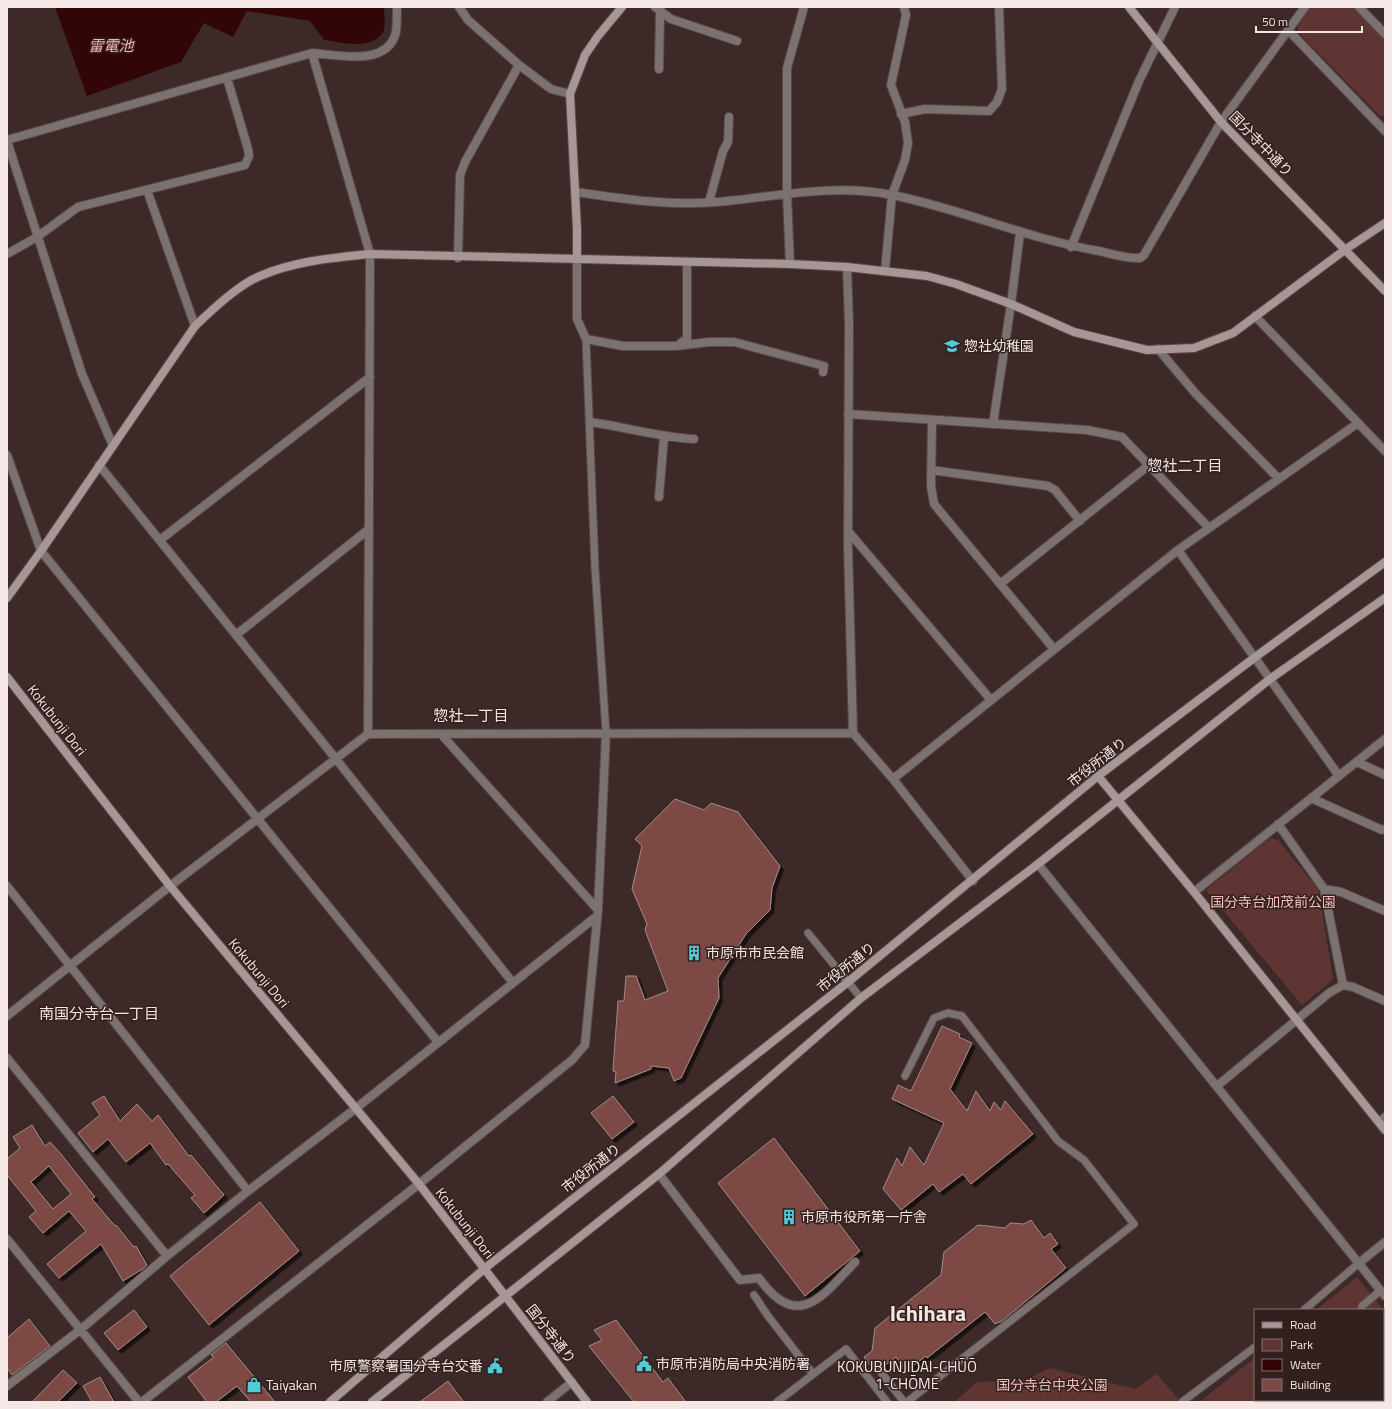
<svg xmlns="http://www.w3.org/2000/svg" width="1392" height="1409" viewBox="0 0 1392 1409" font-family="'Titillium Web','Noto Sans JP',sans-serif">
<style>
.green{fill:#5e3533}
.water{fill:#320507}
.building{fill:#7c4845;stroke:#a28b89;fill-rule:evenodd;filter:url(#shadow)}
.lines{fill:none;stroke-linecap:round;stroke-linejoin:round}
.lane-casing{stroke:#5a4846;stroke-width:9}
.street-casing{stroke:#5a4846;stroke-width:10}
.secondary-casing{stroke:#5a4846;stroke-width:10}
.lane{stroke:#7b7170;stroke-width:7}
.street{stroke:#7b7170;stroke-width:8}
.secondary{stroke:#a69695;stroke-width:8}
.labels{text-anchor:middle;stroke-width:3;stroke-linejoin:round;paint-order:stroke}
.street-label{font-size:14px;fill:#f4e7e5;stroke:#32201f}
.poi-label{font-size:14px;fill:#f4e7e5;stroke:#32201f;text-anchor:start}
.park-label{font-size:14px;fill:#f4bfbb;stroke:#32201f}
.water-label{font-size:15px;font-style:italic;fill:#f8b3ae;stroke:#32201f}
.neighbourhood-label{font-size:15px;fill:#f4e7e5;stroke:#32201f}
.town-label{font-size:22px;font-weight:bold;fill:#f4e7e5;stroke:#32201f}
</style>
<defs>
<filter id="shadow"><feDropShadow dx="3.5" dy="3.5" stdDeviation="0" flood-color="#0009"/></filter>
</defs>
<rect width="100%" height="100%" fill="#3d2a28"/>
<path class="green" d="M1311,7H1354L1385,40L1384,116H1380L1298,32V26Z
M1270,838L1278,840L1318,889L1333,978L1330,982L1302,1005L1206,890Z
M1357,1277L1385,1312V1402H1199L1255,1358V1400H1383V1310H1316Z
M1050,1368L1135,1389L1157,1374L1181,1402H954L977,1382L1025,1380Z"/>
<path class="water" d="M55,7H384C384,14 386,26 383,32C372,51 341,42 324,40L310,21L247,11L233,37L204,23L181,62L87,96Z"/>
<path class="building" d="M675,799L704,810L711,803L738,812L780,866L772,888L770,910L746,934L718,978L719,998L681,1078L674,1081L669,1068L651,1066V1069L615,1083L616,1072L613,1071L618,1001H624L626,976H636L645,1000L668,991L645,930L647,924L632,889L642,846L635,839Z
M942,1026L960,1034L959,1037L972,1043L950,1089L967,1111L976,1091L990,1111L994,1102L1001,1110L1005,1101L1033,1134L971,1184L963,1174L939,1192L933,1184L901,1210L883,1189L897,1158L902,1166L910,1147L924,1165L944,1123L892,1099L898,1085L911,1091Z
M104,1096L120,1121L137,1104L152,1121L158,1115L189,1156L191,1155L224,1195L204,1213L191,1198L195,1195L168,1164L166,1165L150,1143L126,1162L108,1139L93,1152L78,1133L100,1115L92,1103Z
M613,1096L634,1122L612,1139L591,1113Z
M32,1125L45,1146L50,1142L61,1154L95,1197L92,1199L115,1226L116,1225L134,1247L136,1246L147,1265L144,1268L123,1281L101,1244L59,1278L47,1264L86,1231L69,1211L43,1233L29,1217L36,1211L7,1175V1159L20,1148L13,1137ZM49,1166L71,1194L53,1209L31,1182Z
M774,1138L860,1251L805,1296L718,1183Z
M260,1202L299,1251L209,1325L170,1276Z
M1031,1220L1044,1238L1050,1233L1058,1244L1051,1249L1066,1268L1002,1321L995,1324L985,1312L927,1358L926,1356L906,1371L896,1357L883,1367H877L876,1373L864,1357L872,1351L875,1328L941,1275L944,1252L978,1225L1005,1228L1010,1223L1024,1224Z
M134,1310L147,1327L118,1350L104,1333Z
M29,1319L50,1346L12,1375L7,1368V1338Z
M616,1320L663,1382L668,1378L686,1402H634L589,1346L602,1340L594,1330Z
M226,1343L275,1402H251L237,1386L216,1402H207L188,1377L214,1357L211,1355Z
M63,1370L77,1383L58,1402H32Z
M100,1377L114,1402H92L83,1386Z
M448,1381L464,1402H420Z"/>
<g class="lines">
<g class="lane-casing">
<path id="lane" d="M586,339L595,568L606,733
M808,933L861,998
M905,1076L934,1018L948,1013L962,1016L1058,1141L1084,1160L1134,1224L907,1402
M754,1295L768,1316L813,1374
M1304,1310L1359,1263
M1361,1310L1362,1306L1380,1291
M880,1371L904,1402
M777,1402L846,1349L887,1402
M1182,1402L1255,1347
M1299,1402L1301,1400"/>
</g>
<g class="street-casing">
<path id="street" d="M459,7L468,20L519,65L551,89L570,94
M655,7L671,19L737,41
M1359,7L1385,34
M1288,30L1385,131
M312,53C339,55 388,67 396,32C397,24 397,15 397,7
M659,69L660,11
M901,114L925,109L989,111L997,102L1002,89L999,7
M7,140L312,53L370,254L368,734
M7,141L82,374L113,446
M147,190L195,326
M575,192C623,199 669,206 717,202C774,197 835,183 892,195C962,209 1028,239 1099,251C1112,254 1127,259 1140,258L1144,255L1221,122L1305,7
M709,202L723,151L728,142L729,117
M1071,247L1139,81L1175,7
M7,254L37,237L78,207L245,165L249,156L248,149L227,78
M458,258L460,175L465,162L519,65
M577,259V319L586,339L623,346H676L709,342H734L824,366L823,372
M790,264L787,195V68L804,7
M847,267L849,324L848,547L853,733L893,779L973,881
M885,271L892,195L905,160L908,143L905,122L891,85L906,15L904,7
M1255,316L1385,451
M677,346L687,338V262
M1158,349L1196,394L1279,479
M848,414L1087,430L1122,437L1209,528
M932,421L931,486L934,504L1054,649
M590,422C625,427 659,437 694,439
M993,424L1011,304L1020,233
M7,455L41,551L438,1042
M99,465L336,759L513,983
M931,470L1048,486L1055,490L1080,521
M659,497L664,437
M848,531L991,700
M160,540L370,377
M1178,550L1339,776
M1000,584L1149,465
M236,635L369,529
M441,734L598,910
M1357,762L1385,775
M893,779L1178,550L1358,423
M1311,798L1382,830L1385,829
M1278,824L1324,889L1343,985
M1038,864L1385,1296
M7,886L248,1191
M1324,889L1341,892L1385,911
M1194,892L1385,739
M7,1016L170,886L368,734L853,733
M7,1058L167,1256
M1217,1086L1329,993L1343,985L1353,987L1385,1001
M1379,1122L1385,1117
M659,1174L740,1280L759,1278C797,1332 822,1297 855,1262
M7,1239L139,1402
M1359,1263L1385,1242
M7,1386L80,1330L167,1256L248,1191L355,1109L597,916
M142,1402L419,1184L572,1060L585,1045L598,910L606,733
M547,1402L572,1382"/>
</g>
<g class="secondary-casing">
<path id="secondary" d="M1129,7L1221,122L1385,291
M577,259V229L570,94L585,55L598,36L622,7
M7,598L41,551L195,326C212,310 238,285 260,276C295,261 332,258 370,254L790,264L847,267L927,276L956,284L1011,304L1074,332L1147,350L1194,348L1233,333L1346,249L1385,223
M7,677L170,886L419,1184L587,1402
M1098,776L1194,892L1385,1130
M330,1402L484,1269L848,982L1098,776L1254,658L1385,562
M372,1402L659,1174L861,998L1038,864L1270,679L1385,598"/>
</g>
<use href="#lane" class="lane"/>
<use href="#street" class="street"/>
<use href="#secondary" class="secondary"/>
</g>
<defs>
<g id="school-bare" transform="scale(1.2)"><path d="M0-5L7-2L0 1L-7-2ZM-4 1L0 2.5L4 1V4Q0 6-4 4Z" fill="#52cbd7" stroke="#32201f" stroke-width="2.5" paint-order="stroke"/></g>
<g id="building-bare" transform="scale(1.2)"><path d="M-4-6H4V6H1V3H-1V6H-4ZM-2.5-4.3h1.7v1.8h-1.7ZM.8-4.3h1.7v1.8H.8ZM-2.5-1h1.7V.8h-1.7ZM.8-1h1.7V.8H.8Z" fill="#52cbd7" stroke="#32201f" stroke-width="2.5" paint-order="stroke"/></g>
<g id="civic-bare" transform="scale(1.2)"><path d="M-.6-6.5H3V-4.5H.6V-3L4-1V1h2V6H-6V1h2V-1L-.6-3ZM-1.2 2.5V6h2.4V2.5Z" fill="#52cbd7" stroke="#32201f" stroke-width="2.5" paint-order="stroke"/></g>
<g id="shop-bare" transform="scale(1.2)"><path d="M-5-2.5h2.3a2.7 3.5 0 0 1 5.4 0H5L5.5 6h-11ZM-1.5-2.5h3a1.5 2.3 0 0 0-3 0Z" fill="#52cbd7" stroke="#32201f" stroke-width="2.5" paint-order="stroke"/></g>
</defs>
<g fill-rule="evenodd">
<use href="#school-bare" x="952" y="346"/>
<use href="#building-bare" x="694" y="953"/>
<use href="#building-bare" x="789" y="1217"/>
<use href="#civic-bare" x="644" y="1364"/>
<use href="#civic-bare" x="495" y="1366"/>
<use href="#shop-bare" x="254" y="1385"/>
</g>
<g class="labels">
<g class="street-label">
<text transform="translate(1261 144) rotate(46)" y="5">国分寺中通り</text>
<text transform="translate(57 720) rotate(52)" y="5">Kokubunji Dori</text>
<text transform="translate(1097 762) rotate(-38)" y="5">市役所通り</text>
<text transform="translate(846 967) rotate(-39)" y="5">市役所通り</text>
<text transform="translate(259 973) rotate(50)" y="5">Kokubunji Dori</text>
<text transform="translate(591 1168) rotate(-38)" y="5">市役所通り</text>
<text transform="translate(465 1223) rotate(52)" y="5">Kokubunji Dori</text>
<text transform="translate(551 1334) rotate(52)" y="5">国分寺通り</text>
</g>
<g class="poi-label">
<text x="964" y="351">惣社幼稚園</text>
<text x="706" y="958">市原市市民会館</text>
<text x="801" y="1222">市原市役所第一庁舎</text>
<text x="656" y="1369">市原市消防局中央消防署</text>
<text x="483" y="1371" text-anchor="end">市原警察署国分寺台交番</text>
<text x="266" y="1390">Taiyakan</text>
</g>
<g class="park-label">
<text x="1273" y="907">国分寺台加茂前公園</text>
<text x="1052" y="1390">国分寺台中央公園</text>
</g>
<g class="water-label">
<text x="111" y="51">雷電池</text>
</g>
<g class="neighbourhood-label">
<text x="1185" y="471">惣社二丁目</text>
<text x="471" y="721">惣社一丁目</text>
<text x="99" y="1019">南国分寺台一丁目</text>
<text x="907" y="1372">KOKUBUNJIDAI-CHŪŌ<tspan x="907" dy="17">1-CHŌME</tspan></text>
</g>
<g class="town-label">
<text x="928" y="1321">Ichihara</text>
</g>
</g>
<rect width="1392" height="1409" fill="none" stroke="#f4e7e5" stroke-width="16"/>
<rect x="1254" y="1309" width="130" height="92" fill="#32201f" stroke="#80706e"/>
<rect x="1262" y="1322" width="20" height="6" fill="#a69695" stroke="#80706e"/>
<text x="1290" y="1329" font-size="12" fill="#f4e7e5">Road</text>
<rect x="1262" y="1339" width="20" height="12" fill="#5e3533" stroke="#80706e"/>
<text x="1290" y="1349" font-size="12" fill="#f4e7e5">Park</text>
<rect x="1262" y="1359" width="20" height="12" fill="#320507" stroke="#80706e"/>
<text x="1290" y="1369" font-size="12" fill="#f4e7e5">Water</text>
<rect x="1262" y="1379" width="20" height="12" fill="#7c4845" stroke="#80706e"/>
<text x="1290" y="1389" font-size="12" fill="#f4e7e5">Building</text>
<path d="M1256 26v6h106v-6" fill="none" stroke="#f4e7e5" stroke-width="2"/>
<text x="1262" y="26" font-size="12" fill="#f4e7e5" stroke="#32201f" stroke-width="3" paint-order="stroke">50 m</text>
</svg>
